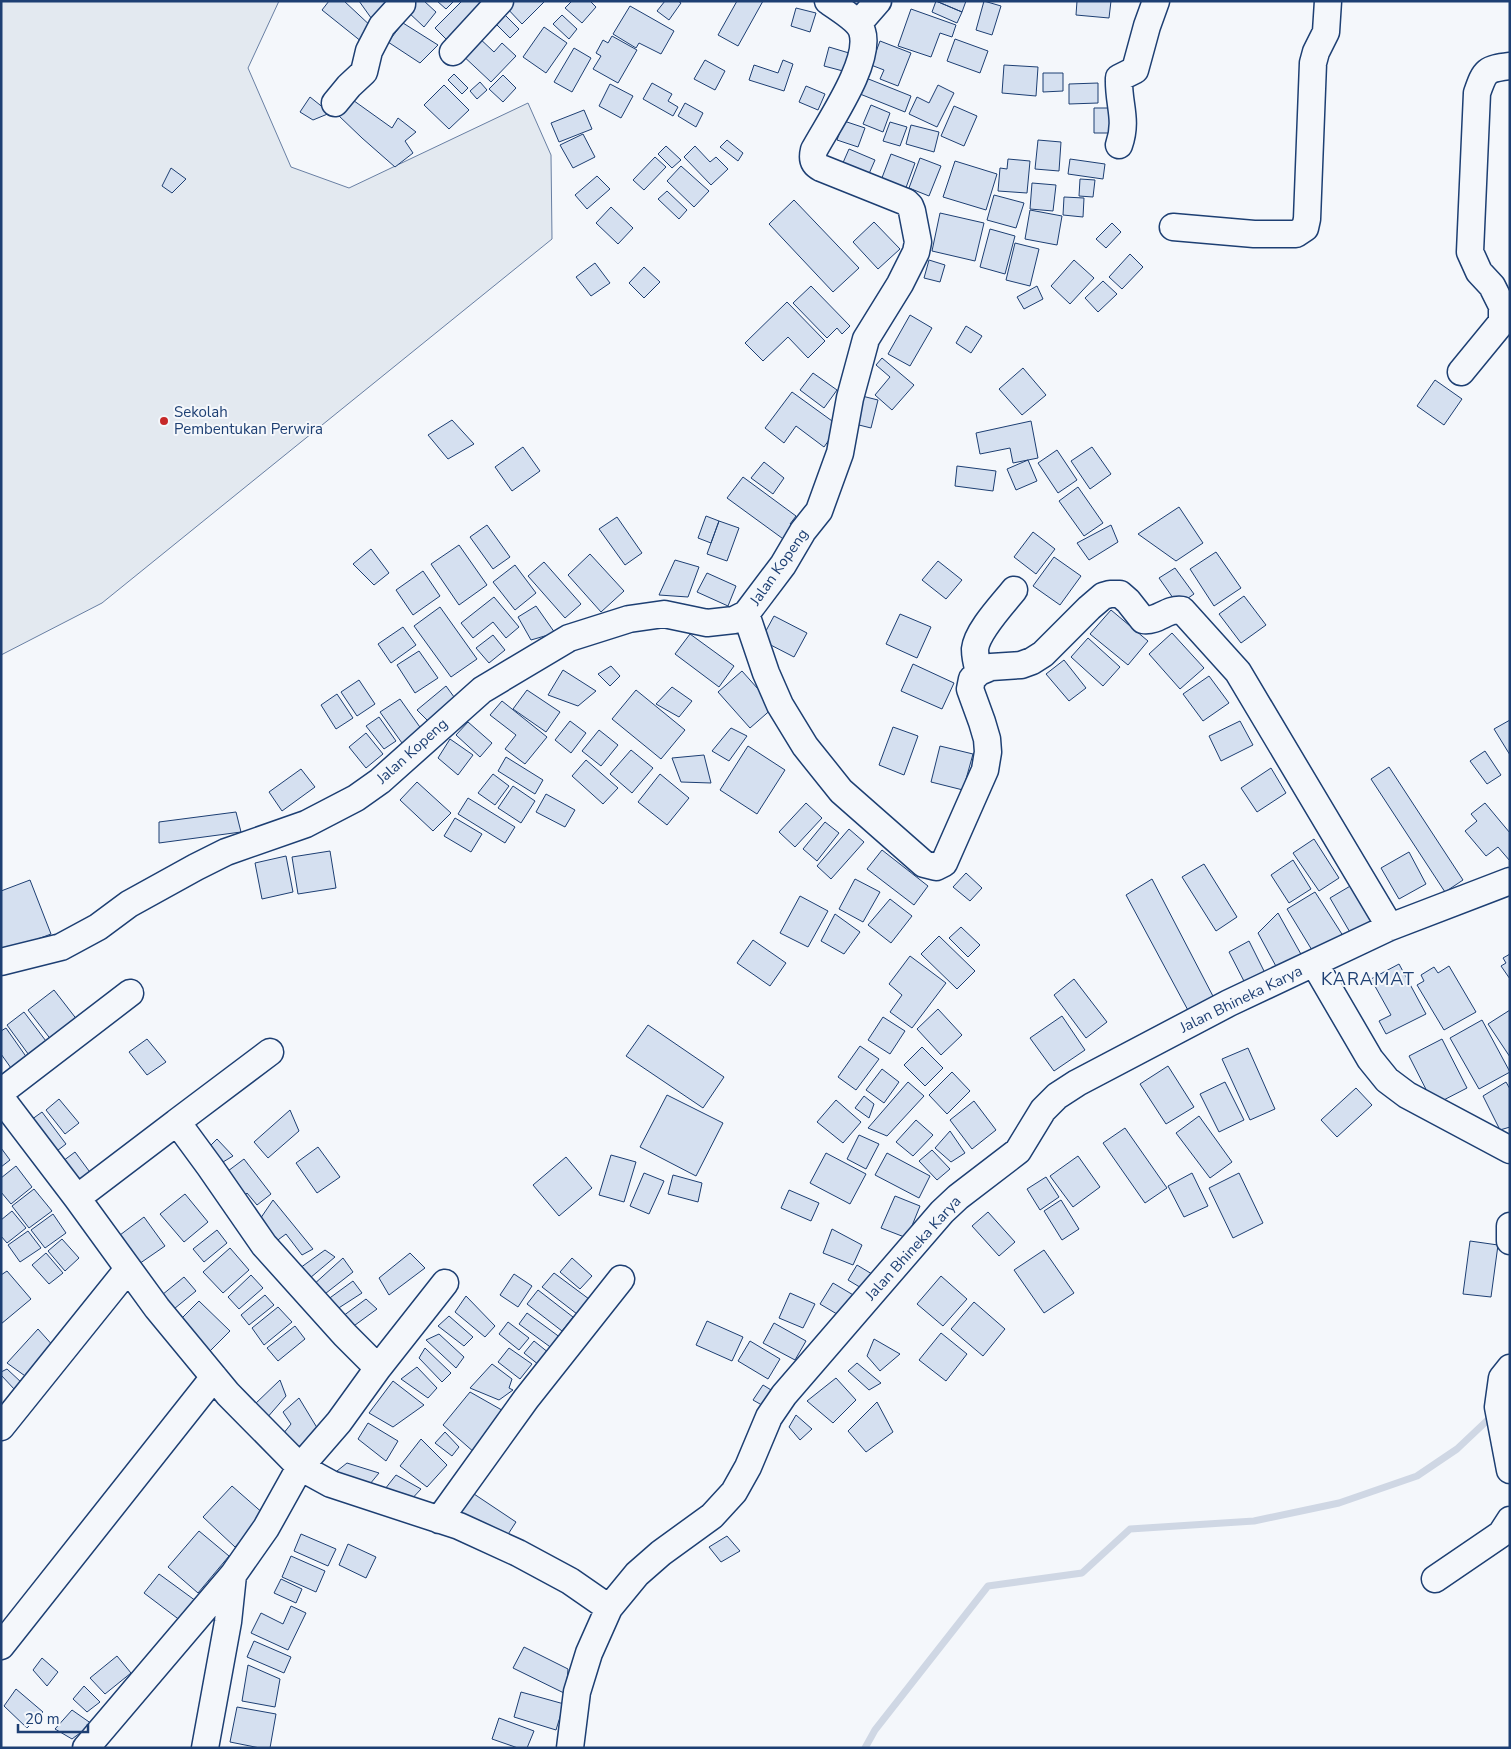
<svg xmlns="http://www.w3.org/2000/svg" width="1511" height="1749" viewBox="0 0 1511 1749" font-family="'Nunito Sans',sans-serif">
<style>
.green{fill:#e3e9f0;stroke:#687fa3}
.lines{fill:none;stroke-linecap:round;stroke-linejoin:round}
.stream{stroke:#cfd7e4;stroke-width:7}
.building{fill:#d5e0f0;stroke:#1d3f73}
.minor-casing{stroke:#1d3f73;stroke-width:29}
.minor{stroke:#f4f7fb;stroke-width:26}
.poi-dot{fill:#c62828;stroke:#f4f7fb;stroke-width:2}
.labels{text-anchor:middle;stroke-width:4;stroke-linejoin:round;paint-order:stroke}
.poi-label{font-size:15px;fill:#1d3f73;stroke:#f4f7fb;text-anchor:start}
.street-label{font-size:15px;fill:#1d3f73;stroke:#f4f7fb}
.quarter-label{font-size:18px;letter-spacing:1px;fill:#1d3f73;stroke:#f4f7fb}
</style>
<rect width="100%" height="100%" fill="#f4f7fb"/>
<path class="green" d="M1,1H279L248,68L291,167L349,188L528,103L551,155L552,239L102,603L1,655Z"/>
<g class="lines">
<path class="stream" d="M865,1748L875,1730L988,1586L1082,1573L1130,1529L1254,1521L1339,1503L1417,1476L1457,1449L1493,1415"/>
</g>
<path class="building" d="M329,1H344L374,29L362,42L322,10Z
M359,1H386L391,5L374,22Z
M408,1H424L436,12L424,27L407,11Z
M437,1H454L446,9Z
M462,1H478L488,12L453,46L435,28Z
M507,1H545L522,24L504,5Z
M572,1H590L596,7L582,23L565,8Z
M665,1H678L681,3L669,20L657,11Z
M737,1H763L738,46L718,35Z
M936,1H966L962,12Z
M936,1L962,12L957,23L932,12Z
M984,1L1001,6L992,35L976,30Z
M1077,1H1111L1109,18L1076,15Z
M630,6L674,31L661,54L639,43L636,48L613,34Z
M796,8L816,13L810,32L791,26Z
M911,9L956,25L952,37L940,33L931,57L898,46Z
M500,10L519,29L510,38L491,19Z
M562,15L577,29L569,39L553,24Z
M403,23L438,45L420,63L388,42Z
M544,27L567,43L546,73L523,57Z
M476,35L494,52L502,43L516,56L491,82L459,52Z
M612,36L637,50L618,83L593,69L601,56L596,53L603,40L608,43Z
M955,39L988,51L980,73L947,61Z
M880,41L911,53L898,86L880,79L884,70L871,65Z
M829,47L849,53L843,71L824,66Z
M574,48L591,58L572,92L554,82Z
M705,60L725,71L715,90L694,79Z
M783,60L793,64L784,91L749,80L754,65L778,73Z
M1004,65L1038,67L1036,96L1002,93Z
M1043,73H1063V91L1043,92Z
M454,74L468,88L462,94L448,80Z
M503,75L516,88L503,102L489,89Z
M866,78L911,96L905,112L860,94Z
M480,82L487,90L477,99L470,91Z
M652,83L672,94L668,101L678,107L673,116L643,99Z
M1098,83V103L1069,104V84Z
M610,84L633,96L621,118L599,106Z
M444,85L469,110L449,129L424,105Z
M938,85L954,93L937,127L909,114L917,97L929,103Z
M806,86L825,94L818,110L799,102Z
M310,97L330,113L313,120L300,112Z
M350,98L392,128L398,118L416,132L405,141L413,153L395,167L362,138L338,115Z
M685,103L703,113L696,127L678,116Z
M871,105L890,113L883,132L863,124Z
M954,106L977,116L964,146L941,136Z
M1094,108H1117V133H1094Z
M584,110L592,129L559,142L551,123Z
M844,121L865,128L858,147L837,140Z
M890,122L907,127L900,146L883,141Z
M911,125L939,132L934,152L906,144Z
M583,134L595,157L573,168L560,145Z
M727,140L743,153L738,161L720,147Z
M1038,140L1061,142L1059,171L1035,169Z
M666,146L681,160L672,168L658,154Z
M695,146L710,162L716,157L728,169L711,185L684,157Z
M849,149L875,160L868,176L842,165Z
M891,154L915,163L904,193L880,183Z
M655,157L666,167L644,190L633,180Z
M920,158L941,166L929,196L909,188Z
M1008,159L1030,161L1027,193L998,191L1000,168L1007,169Z
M1070,159L1105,164L1103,179L1068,174Z
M955,161L997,174L986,210L943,197Z
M681,166L709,191L694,207L667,181Z
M171,168L186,179L172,193L162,186Z
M597,176L610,189L587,209L575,195Z
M1080,179L1095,180L1093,197L1079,196Z
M1032,183L1056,185L1053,211L1030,209Z
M667,191L687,210L679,219L658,199Z
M994,195L1024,203L1016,228L987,220Z
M1064,197L1084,198L1083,217L1063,215Z
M794,200L859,268L833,292L769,224Z
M611,207L633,228L618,244L596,223Z
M1030,210L1062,216L1057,245L1025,239Z
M940,213L984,223L975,261L932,251Z
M874,222L900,249L878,269L853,242Z
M1112,223L1121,232L1106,248L1096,239Z
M990,229L1015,236L1005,274L980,267Z
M1015,243L1039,249L1030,286L1006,280Z
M1130,254L1143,267L1122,289L1109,277Z
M929,260L945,265L940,282L924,278Z
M1074,260L1094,278L1070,304L1051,286Z
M595,263L610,283L591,296L576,277Z
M644,267L660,282L644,298L629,283Z
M1103,281L1117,294L1098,312L1085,298Z
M811,286L850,326L842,334L837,328L827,338L793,303Z
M1037,286L1043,299L1024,309L1017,297Z
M787,302L825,341L808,358L788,337L763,361L745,343Z
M910,315L932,328L910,366L888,354Z
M966,326L982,336L971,353L956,343Z
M882,358L914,385L892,410L875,395L890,377L876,365Z
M1023,368L1046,395L1022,415L999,389Z
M813,373L837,390L824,408L800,390Z
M1435,380L1462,399L1444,425L1417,406Z
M792,392L839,426L824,447L796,426L784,443L765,428Z
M862,396L878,400L871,428L855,424Z
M452,420L474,444L448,459L428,435Z
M1031,421L1038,458L1013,463L1010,448L980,454L976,433Z
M523,447L540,471L512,491L495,467Z
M1092,447L1111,474L1090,489L1071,461Z
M1057,450L1077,480L1058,493L1038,463Z
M1028,460L1037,481L1016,490L1007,469Z
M764,462L784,478L773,494L751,478Z
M957,466L996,471L993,491L955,486Z
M743,477L796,516L790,524L796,528L786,541L727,498Z
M1078,487L1103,523L1084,536L1059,501Z
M1179,507L1203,543L1176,561L1138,534Z
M706,516L719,521L711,543L698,538Z
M617,517L642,553L625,565L599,529Z
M719,521L739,528L727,561L707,554Z
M487,525L510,557L493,569L470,537Z
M1111,525L1118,542L1089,560L1077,543Z
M1033,532L1055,549L1036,574L1014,557Z
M459,545L487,585L459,605L431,564Z
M371,549L389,573L374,585L353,564Z
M1216,552L1241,588L1214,606L1190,569Z
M590,554L624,591L601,612L568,575Z
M1054,557L1081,576L1060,605L1033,586Z
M675,560L699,567L688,597L659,595Z
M938,561L962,580L946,599L922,580Z
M544,562L581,604L565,618L528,576Z
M515,565L536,593L515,610L493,582Z
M1175,568L1194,594L1178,605L1159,578Z
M423,571L440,596L413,615L396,590Z
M707,573L736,586L728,606L697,592Z
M1244,596L1266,625L1241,643L1219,614Z
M494,597L519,627L506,638L493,622L473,638L461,623Z
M536,606L555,633L531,640L518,617Z
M440,607L477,659L451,677L414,626Z
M1111,610L1148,641L1128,665L1090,634Z
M900,614L931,627L917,658L886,644Z
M774,616L807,633L794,657L761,640Z
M403,627L416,645L391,663L378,644Z
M1172,633L1204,668L1180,689L1149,654Z
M690,634L734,666L719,687L675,654Z
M493,635L505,650L489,663L476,648Z
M1088,638L1120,667L1103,686L1071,657Z
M419,651L438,678L415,693L397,665Z
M1064,660L1086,688L1069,701L1046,674Z
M913,664L954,683L942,709L901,691Z
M611,666L620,676L610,686L598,674Z
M563,670L596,691L578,706L548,695Z
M742,671L774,707L750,728L718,692Z
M1209,676L1229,703L1203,721L1183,694Z
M359,680L375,704L357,716L341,692Z
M446,686L457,701L429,722L417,710Z
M672,687L692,701L679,717L656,704Z
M527,690L560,712L546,732L513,709Z
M636,690L685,730L661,759L612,719Z
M337,694L353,718L336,729L321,705Z
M400,699L422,730L402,743L380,712Z
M502,701L547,737L525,764L505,749L516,735L490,715Z
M379,717L396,741L384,749L366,726Z
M1510,720V755L1494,729Z
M570,721L586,733L571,753L555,740Z
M1240,721L1253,745L1221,761L1209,736Z
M468,722L492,743L480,757L456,735Z
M893,727L918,736L904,775L879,765Z
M731,728L747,736L729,761L712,751Z
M599,730L618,745L601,766L582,751Z
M366,733L383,754L366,768L349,747Z
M450,739L473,755L458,775L438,758Z
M748,746L785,770L757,814L720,790Z
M940,746L973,754L963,790L931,782Z
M631,750L653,768L632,793L610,774Z
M1485,751L1501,775L1487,784L1470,761Z
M704,755L711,783L681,782L672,758Z
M506,757L543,780L535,794L498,771Z
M586,760L618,788L603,804L572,776Z
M1389,767L1463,880L1445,892L1371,779Z
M1271,768L1286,793L1257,812L1241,788Z
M301,769L315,787L282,811L269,792Z
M493,774L509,786L495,805L478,793Z
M660,774L689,798L667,825L638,802Z
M417,782L451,813L433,831L400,800Z
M513,786L535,801L521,823L498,808Z
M546,794L575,810L565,827L536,812Z
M468,798L515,827L505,843L458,814Z
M806,803L822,818L795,847L779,832Z
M1485,803L1510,833V861L1498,847L1486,856L1465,831L1477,821L1471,814Z
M236,812L241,832L159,843V822Z
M455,818L482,834L471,852L444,836Z
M825,822L839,833L817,861L803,849Z
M849,829L864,842L831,879L817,866Z
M1314,839L1339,878L1319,891L1293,853Z
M882,850L928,886L914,905L867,869Z
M330,851L336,888L298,894L292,857Z
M1409,852L1426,884L1399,899L1381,868Z
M286,856L293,892L262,899L255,863Z
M1293,860L1311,889L1289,903L1271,875Z
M1204,864L1237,917L1216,931L1182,877Z
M966,873L982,888L970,901L953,887Z
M855,879L880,892L863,922L839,909Z
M1152,879L1215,1000L1190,1014L1126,895Z
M30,880L51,934L1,953V891Z
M1352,885L1375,922L1351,934L1330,898Z
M1315,892L1347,942L1318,960L1287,909Z
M800,896L828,911L808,947L780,933Z
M890,899L912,916L891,943L868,925Z
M1278,913L1302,956L1278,970L1258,933Z
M835,914L860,932L844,954L821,941Z
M961,927L980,945L968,957L949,938Z
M939,936L975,971L957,989L921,954Z
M753,940L786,963L770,986L737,963Z
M1249,941L1266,975L1246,985L1229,952Z
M1510,954V979L1501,966L1506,963L1503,958Z
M910,956L946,983L912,1028L890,1012L902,995L889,984Z
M1399,964L1426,1014L1386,1034L1379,1021L1391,1015L1371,979Z
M1449,966L1476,1012L1444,1030L1417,985L1424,981L1421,975L1434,967L1438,973Z
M1074,979L1107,1022L1086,1038L1054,995Z
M54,990L78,1021L52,1041L28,1010Z
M938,1009L962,1035L941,1055L917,1029Z
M1510,1010V1057L1488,1024Z
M24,1012L52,1049L34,1062L7,1025Z
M1062,1016L1085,1050L1054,1071L1030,1038Z
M883,1017L905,1031L890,1054L868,1040Z
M1482,1020L1510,1072L1479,1089L1450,1038Z
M648,1025L724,1077L703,1108L626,1056Z
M6,1028L32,1065L16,1075L1,1054V1031Z
M147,1039L166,1062L147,1075L129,1052Z
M1442,1039L1467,1088L1434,1105L1409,1056Z
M860,1046L879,1059L856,1090L838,1077Z
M922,1047L943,1068L925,1086L904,1065Z
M1248,1048L1275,1109L1250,1120L1222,1059Z
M1168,1066L1194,1107L1166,1124L1140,1084Z
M882,1069L899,1082L884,1103L866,1090Z
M952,1072L970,1091L947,1114L929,1095Z
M908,1082L924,1096L887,1136L868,1128Z
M1225,1082L1244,1120L1219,1132L1200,1094Z
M1506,1082L1510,1089V1127L1500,1130L1483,1096Z
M1356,1088L1372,1105L1337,1137L1321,1120Z
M667,1095L723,1123L696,1176L640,1147Z
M864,1096L874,1104L869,1118L855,1108Z
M59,1099L79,1123L65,1134L46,1110Z
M836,1100L861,1122L843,1143L817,1122Z
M974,1101L996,1130L972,1149L950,1120Z
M290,1110L299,1131L268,1158L254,1142Z
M42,1112L66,1144L49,1157L24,1125Z
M1199,1116L1232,1162L1210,1178L1176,1133Z
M916,1120L933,1135L913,1156L896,1142Z
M1125,1128L1167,1188L1145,1203L1103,1143Z
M950,1131L965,1153L951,1162L935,1148Z
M859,1135L879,1144L866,1169L847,1159Z
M217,1139L233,1156L218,1165L205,1151Z
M318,1147L340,1177L317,1193L296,1163Z
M1,1148L10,1160L1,1167Z
M932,1150L950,1169L937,1180L919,1161Z
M75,1152L92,1175L76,1186L59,1164Z
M826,1153L866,1174L850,1204L810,1183Z
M887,1153L930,1176L919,1198L875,1175Z
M611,1155L636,1162L624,1202L599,1195Z
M1078,1156L1100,1187L1073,1207L1050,1176Z
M566,1157L592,1188L559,1216L533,1185Z
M244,1159L271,1194L257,1205L247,1193L239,1202L224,1174Z
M16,1166L32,1187L11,1204L1,1192V1178Z
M644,1173L664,1181L649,1214L630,1206Z
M1192,1173L1208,1206L1184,1217L1168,1186Z
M1239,1173L1263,1223L1233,1238L1209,1188Z
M673,1175L702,1183L698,1202L668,1194Z
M1046,1177L1059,1197L1040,1210L1027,1189Z
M34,1189L52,1211L29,1228L12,1206Z
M789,1190L819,1203L811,1221L781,1208Z
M185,1194L208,1222L184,1242L160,1214Z
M895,1196L920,1206L907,1238L881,1228Z
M273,1200L313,1249L302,1255L286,1234L271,1245L256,1225Z
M1061,1200L1079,1229L1062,1240L1044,1211Z
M12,1211L26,1228L7,1243L1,1236V1220Z
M988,1212L1015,1242L999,1256L972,1226Z
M53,1214L66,1233L45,1248L31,1230Z
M144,1217L165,1246L136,1266L116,1238Z
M832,1229L862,1245L853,1265L823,1253Z
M217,1230L227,1243L204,1262L193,1249Z
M28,1231L41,1248L20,1262L8,1245Z
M62,1239L79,1258L65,1271L48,1251Z
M1470,1241L1498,1245L1491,1297L1463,1294Z
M230,1248L249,1270L223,1293L203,1272Z
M325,1250L335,1257L310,1278L300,1268Z
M1044,1250L1074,1293L1044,1313L1014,1270Z
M46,1253L63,1273L49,1284L32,1265Z
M410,1253L425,1268L389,1295L379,1278Z
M343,1258L353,1272L321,1297L312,1286Z
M572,1258L592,1276L580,1289L560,1272Z
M857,1265L872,1274L863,1289L848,1280Z
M7,1271L31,1299L1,1324V1275Z
M554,1273L589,1299L577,1314L542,1287Z
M514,1274L532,1286L518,1307L500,1295Z
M251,1275L263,1288L239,1309L228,1297Z
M941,1276L967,1299L943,1326L917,1304Z
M184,1277L196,1291L169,1313L157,1299Z
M353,1281L362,1293L334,1311L327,1300Z
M833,1283L855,1296L842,1317L820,1304Z
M538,1290L573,1317L562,1331L527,1304Z
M790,1293L815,1304L803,1328L779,1318Z
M265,1295L274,1305L249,1325L241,1315Z
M466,1296L495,1326L485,1337L455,1312Z
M366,1299L377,1309L351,1328L339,1319Z
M199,1301L230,1331L210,1351L180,1320Z
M974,1302L1005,1329L983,1356L951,1329Z
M278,1307L292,1322L264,1345L252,1328Z
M527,1313L561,1338L553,1349L519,1324Z
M449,1316L473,1337L464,1346L438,1326Z
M707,1321L743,1337L732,1361L696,1345Z
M508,1322L529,1338L519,1350L499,1334Z
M774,1323L806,1341L795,1360L763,1343Z
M295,1326L305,1339L278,1361L267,1348Z
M38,1329L55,1348L28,1378L7,1363Z
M941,1333L967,1354L946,1381L919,1360Z
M439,1334L464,1357L456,1368L426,1340Z
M874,1339L900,1354L880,1371L867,1356Z
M534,1341L549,1353L539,1365L524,1353Z
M750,1341L780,1359L768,1379L738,1361Z
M425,1348L451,1373L442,1382L419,1358Z
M509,1348L532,1364L520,1379L498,1362Z
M857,1363L881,1383L869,1390L848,1371Z
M492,1364L512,1379L509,1388L513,1390L499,1400L470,1388Z
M417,1367L437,1388L428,1398L401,1379Z
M7,1369L22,1383L15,1390L1,1375V1372Z
M836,1378L856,1400L833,1423L807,1401Z
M280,1380L286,1396L266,1419L254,1405Z
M393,1381L424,1405L393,1427L369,1413Z
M763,1385L776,1393L767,1408L753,1400Z
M470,1392L507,1413L475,1453L443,1425Z
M299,1398L319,1431L293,1452L283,1434L291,1424L283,1412Z
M877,1402L893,1432L866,1452L848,1431Z
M796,1415L812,1429L800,1440L789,1427Z
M368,1423L398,1441L386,1461L358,1439Z
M445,1432L459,1447L452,1456L435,1443Z
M421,1439L447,1465L427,1487L400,1466Z
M347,1463L379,1473L365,1490L332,1475Z
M396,1475L421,1489L408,1503L385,1489Z
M232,1486L265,1515L235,1547L203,1517Z
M471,1492L516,1522L503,1542L458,1512Z
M199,1531L229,1556L198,1593L168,1567Z
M301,1534L336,1549L328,1566L294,1551Z
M727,1536L740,1551L721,1562L709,1547Z
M348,1544L376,1557L366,1578L339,1565Z
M291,1556L325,1571L316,1592L282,1577Z
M159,1574L196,1601L181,1621L144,1593Z
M281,1579L302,1589L296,1603L274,1593Z
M291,1606L306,1613L288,1650L251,1633L261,1613L283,1624Z
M254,1641L291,1657L284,1673L247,1657Z
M524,1647L568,1669L566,1694L513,1668Z
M117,1656L131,1673L105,1694L90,1678Z
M42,1658L58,1672L47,1686L33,1670Z
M248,1665L280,1679L275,1707L242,1701Z
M84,1686L100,1702L87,1712L73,1699Z
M16,1689L43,1712L27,1728L4,1706Z
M521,1692L564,1704L556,1730L514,1717Z
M237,1707L276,1714L270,1748H260L230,1742Z
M72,1710L92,1724L72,1739L55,1729Z
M499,1718L534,1731L527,1748H518L492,1739Z"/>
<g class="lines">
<g class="minor-casing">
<path id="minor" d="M858,24L878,1
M453,52L500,1
M335,103L349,86L364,72L369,51L382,26L402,4V1
M1119,145C1128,119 1118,104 1119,78L1135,70L1147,26L1156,1
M1173,227L1254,234H1296L1305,228L1307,219L1313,63L1316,52L1326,32L1328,1
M1461,372L1502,322V306L1492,286L1479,272L1470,252L1477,93C1485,70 1486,69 1510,66
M746,614L766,673L780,705L805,746L841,791L924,864L936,867L944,863L985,770L988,752L987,739L982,722L970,689L972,679L979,672L991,667L1021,665L1032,661L1043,654L1089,608L1103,596L1110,594H1120L1128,601L1143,620C1158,622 1167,608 1182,610L1238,672L1390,927
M979,672C977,665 975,657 975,649C977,631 1002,605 1014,590
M1,962L61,947L98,927L129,904L196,867L226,852L306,824L356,798L380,781L482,690L569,638L629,619L664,614L707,623L734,620L746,614L783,565L803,531L819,511L840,453L850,398L866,339L900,284L916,252L918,242L912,211L910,206L906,202L821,168C813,164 812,158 814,150C829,122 872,61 862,31C859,21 837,7 828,1
M1314,963L1370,1059L1387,1080L1407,1095L1510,1150
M1,1092L130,993
M1,1098L77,1198L157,1308L228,1394L300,1467L331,1484L459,1526L518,1553L570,1581L609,1608
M177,1122L270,1052
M77,1198L177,1122L210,1167L264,1245L345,1335L378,1368L339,1422L300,1467L266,1528L233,1575L228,1622L205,1748
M1510,1226V1241
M378,1368L445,1283
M1510,1368L1502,1378L1498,1407L1510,1470
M1,1427L128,1269
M439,1520L526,1399L621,1279
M1435,1579L1501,1534L1510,1520
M1,1646L214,1377
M86,1748L233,1575
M570,1748L577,1692L589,1653L609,1608L637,1574L661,1553L712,1516L734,1492L748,1467L769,1417L784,1395L942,1212L958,1197L1018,1151L1043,1110L1057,1096L1077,1083L1229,1003L1390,927L1510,881"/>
</g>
<use href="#minor" class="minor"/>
</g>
<circle class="poi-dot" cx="164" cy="421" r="5"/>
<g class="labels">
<g class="poi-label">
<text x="174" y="417">Sekolah<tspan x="174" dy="17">Pembentukan Perwira</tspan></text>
</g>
<g class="street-label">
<text transform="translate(779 567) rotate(-55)" y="5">Jalan Kopeng</text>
<text transform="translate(412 751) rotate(-42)" y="5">Jalan Kopeng</text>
<text transform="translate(1241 999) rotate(-26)" y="5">Jalan Bhineka Karya</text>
<text transform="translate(913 1248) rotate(-48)" y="5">Jalan Bhineka Karya</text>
</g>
<g class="quarter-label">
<text x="1368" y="985">KARAMAT</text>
</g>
</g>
<rect width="1511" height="1749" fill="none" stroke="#1d3f73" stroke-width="5"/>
<path d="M18 1724v8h70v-8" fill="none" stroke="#1d3f73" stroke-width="2.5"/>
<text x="25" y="1724" font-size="15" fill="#1d3f73" stroke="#f4f7fb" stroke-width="4" paint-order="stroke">20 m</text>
</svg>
